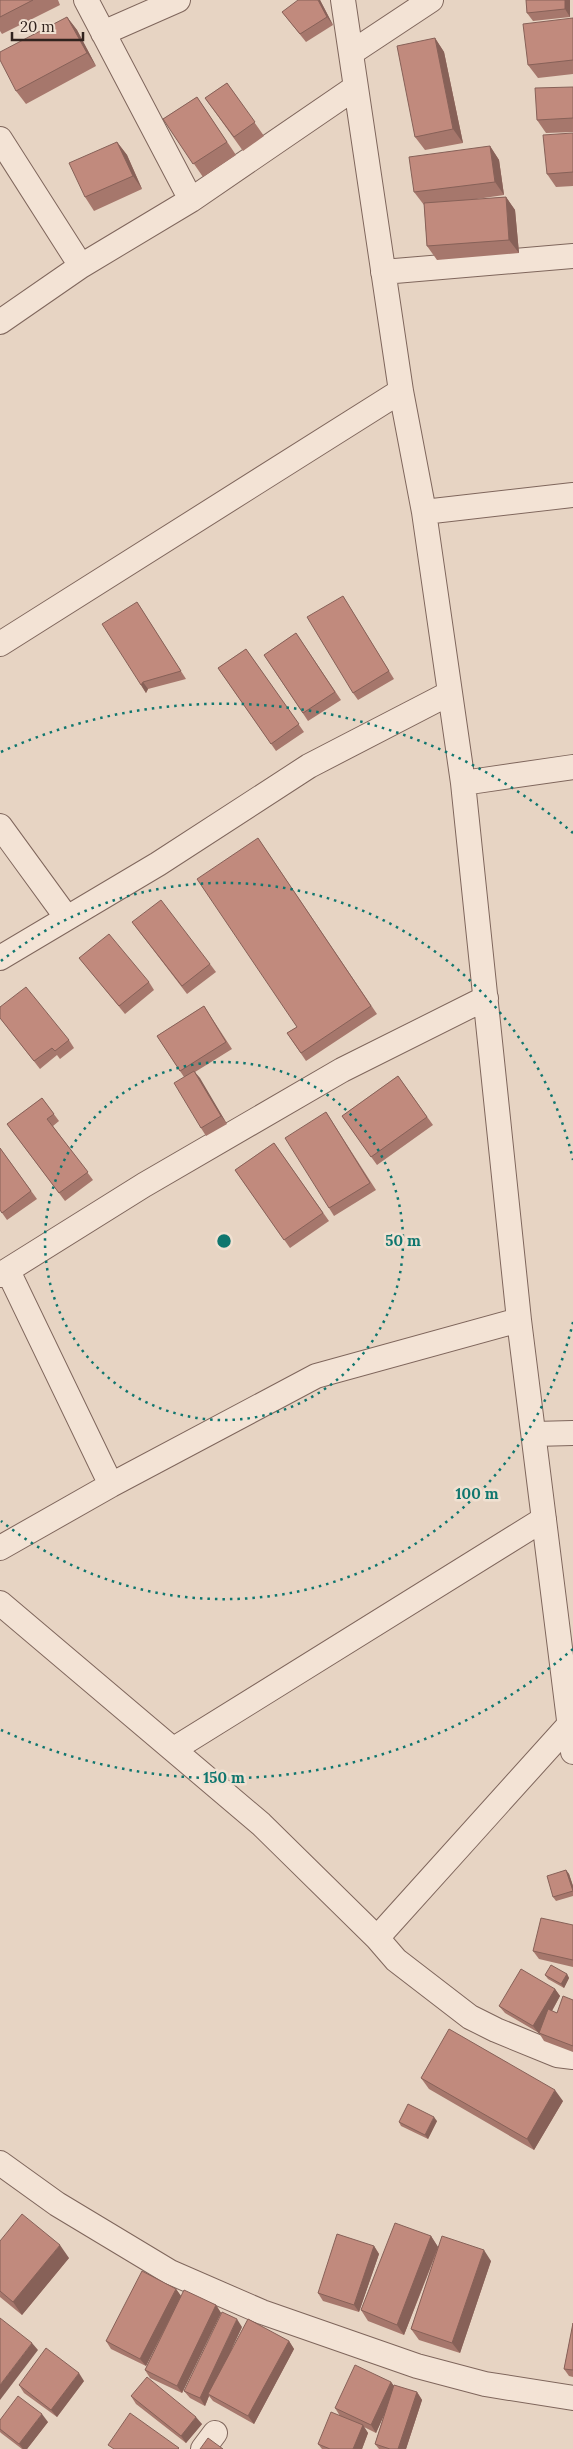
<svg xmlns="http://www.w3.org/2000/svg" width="573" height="2449" viewBox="0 0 573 2449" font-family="Lora,serif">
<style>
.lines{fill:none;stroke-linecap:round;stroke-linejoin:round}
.street-casing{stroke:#7f665c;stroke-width:26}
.street{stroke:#f3e3d5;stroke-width:24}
.wall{fill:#a6776c}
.shaded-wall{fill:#876158}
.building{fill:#c18a7d;stroke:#876158}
.ring{fill:none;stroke:#0f766e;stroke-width:2.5;stroke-dasharray:2.5 5}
.centre{fill:#0f766e;stroke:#f0e0d1;stroke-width:2.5}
.ring-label{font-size:15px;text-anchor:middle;font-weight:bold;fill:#0f766e;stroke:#f0e0d1;stroke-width:5;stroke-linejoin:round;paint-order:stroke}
</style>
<rect width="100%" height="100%" fill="#e7d4c3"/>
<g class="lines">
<g class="street-casing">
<path id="street" d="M86,0L191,200
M343,0L401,391L424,512L463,783L519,1320L573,1752
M103,33L178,0
M351,53L431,0
M0,139L81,266
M383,272L573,256
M0,322L81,266L191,200L356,87
M424,512L573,495
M0,644L401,391
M463,783L573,767
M0,826L67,918
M0,958L158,864L309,766L450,693
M8,1271L111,1485
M0,1275L144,1185L342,1070L486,998
M534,1434L573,1433
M0,1548L111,1485L316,1376L519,1320
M0,1603L261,1824L377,1938L396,1960L470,2017L496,2030L557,2055L573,2057
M174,1749L544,1519
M377,1938L569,1725H573
M0,2163L57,2204L170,2272L262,2312L417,2366L485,2384L573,2398
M203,2449L215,2433"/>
</g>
<use href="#street" class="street"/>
</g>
<path class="wall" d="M0,0H58L60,5L2,34L0,31Z
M320,0L333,25L306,42L282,12Z
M526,0H570V17L533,21L527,13Z
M67,17L77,30L96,66L26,104L16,91Z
M573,18V74L538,78L528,65Z
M435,38L444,52L463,143L425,150L415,137Z
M227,83L264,136L243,151L205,98Z
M573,87V132L546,133L537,120Z
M197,97L236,155L203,177L163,119Z
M573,133V186L556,187L547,174Z
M117,142L127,155L142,189L94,211L85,197Z
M490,146L499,160L504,195L470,200L506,197L515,210L519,253L437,260L427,246L424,205L414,192Z
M343,596L394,679L358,700L353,693Z
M137,602L186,679L148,689L146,693L141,685Z
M296,633L341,700L308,721L264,655Z
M246,649L304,732L276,751L218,668Z
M258,838L377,1014L306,1061L287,1033L297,1027Z
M132,922L210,964L216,972L187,994Z
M79,958L149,982L154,990L125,1014L85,965Z
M204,1006L232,1049L195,1072L227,1124L206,1136L201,1128L184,1077L157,1036Z
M0,1007L69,1040L74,1048L60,1059L57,1055L40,1069L0,1018Z
M398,1076L433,1125L377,1165L342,1116Z
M42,1098L59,1121L53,1126L93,1180L65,1201L7,1124Z
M326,1112L376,1190L334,1216L329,1208Z
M274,1143L329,1221L290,1248L235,1170Z
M0,1148L37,1199L7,1220L0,1210Z
M566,1870L569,1874L573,1886V1896L556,1901L553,1897Z
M573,1925V1967L539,1959L533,1951Z
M567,1974L569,1978L564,1988L548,1979L545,1975Z
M555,1989L560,1996L552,2011L557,2013L573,2000V2052L544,2041L539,2033L505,2013L499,2006Z
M421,2078L563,2101L534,2150L429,2089Z
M437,2121L428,2139L401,2126L399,2122Z
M431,2236L438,2247L491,2261L460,2353L419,2340L411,2329L438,2249L404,2335L368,2321L361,2310Z
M0,2241L69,2258L22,2315L0,2297Z
M374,2246L379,2254L359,2312L323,2301L318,2293Z
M176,2289L181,2296L216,2305L221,2313L182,2393L150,2378L145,2370L164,2330L146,2366L111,2349L106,2341Z
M573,2323V2377L569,2376L564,2369Z
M242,2327L232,2348L289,2341L294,2349L254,2424L213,2401L209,2396L205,2406L190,2398L184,2391Z
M84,2381L57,2417L24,2393L19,2385Z
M391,2382L394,2386L417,2392L422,2400L406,2449H379L375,2444L385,2412L376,2433L364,2427L368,2433L362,2449H322L318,2444L340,2416L335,2408Z
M131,2396L202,2424L186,2443L136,2404Z
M0,2420L48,2422L27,2449H22L1,2433L0,2432Z"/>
<path class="shaded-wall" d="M318,0H320L333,25L327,17Z
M565,0H570V17L565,9Z
M67,17L77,30L96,66L87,53Z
M435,38L444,52L463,143L453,129Z
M117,142L127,155L142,189L133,176Z
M490,146L499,160L504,195L495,182Z
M506,197L515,210L519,253L509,240Z
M143,682L148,689L146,693L141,685Z
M194,1071L200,1078L227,1124L221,1116Z
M566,1870L569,1874L573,1886V1891Z
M567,1974L569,1978L564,1988L561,1984Z
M555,1989L560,1996L539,2034L533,2026Z
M555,2090L563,2101L534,2150L527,2139Z
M434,2117L437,2121L428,2139L425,2135Z
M431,2236L438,2247L404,2335L397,2325Z
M60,2245L69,2258L22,2315L13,2302Z
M374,2246L379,2254L359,2312L354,2305Z
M484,2250L491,2261L460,2353L452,2343Z
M176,2289L181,2296L146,2366L140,2359Z
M216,2305L221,2313L182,2393L177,2386Z
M237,2319L242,2327L210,2395L208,2394L209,2396L205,2406L200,2398Z
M289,2341L294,2349L254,2424L248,2416Z
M32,2343L38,2350L0,2400V2385Z
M79,2373L84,2381L57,2417L51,2410Z
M391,2382L396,2389L376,2433L371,2425Z
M417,2392L422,2400L406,2449H398Z
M42,2414L48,2422L27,2449H23L19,2444Z
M196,2417L202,2424L186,2443L181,2436Z
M363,2425L368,2433L362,2449H353Z"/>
<path class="building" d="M0,0H33L0,17Z
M298,0H318L327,17L300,34L282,12Z
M526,0H565V9L527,13Z
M67,17L87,53L16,91L0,60V52Z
M573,18V60L528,65L523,24Z
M435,38L453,129L415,137L397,46Z
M227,83L255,122L234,137L205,98Z
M573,87V118L537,120L535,88Z
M197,97L227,142L193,164L163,119Z
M573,133V172L547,174L543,135Z
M117,142L133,176L85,197L69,163Z
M490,146L495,182L414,192L409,157Z
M506,197L509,240L427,246L424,203Z
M343,596L389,671L353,693L307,617Z
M137,602L181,671L143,682L141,685L102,624Z
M296,633L335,692L303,713L264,655Z
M246,649L299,724L271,744L218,668Z
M258,838L371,1006L301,1053L287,1033L297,1027L197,879Z
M161,900L210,964L182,986L132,922Z
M109,934L149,982L119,1006L79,958Z
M26,987L69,1040L55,1051L52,1048L34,1061L0,1018V1007Z
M204,1006L226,1042L180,1071L157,1036Z
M194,1071L221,1116L201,1128L174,1083Z
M398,1076L427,1117L371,1157L342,1116Z
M42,1098L54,1114L47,1119L88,1172L59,1193L7,1124Z
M326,1112L370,1183L329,1208L285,1138Z
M274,1143L323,1213L284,1240L235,1170Z
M0,1148L31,1191L2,1213L0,1210Z
M566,1870L573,1891L553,1897L547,1876Z
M541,1918L573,1925V1960L533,1951Z
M551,1965L567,1974L561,1984L545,1975Z
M521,1969L555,1989L533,2026L499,2006Z
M563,1996L573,2000V2046L539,2033L548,2009L557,2013Z
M449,2029L555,2090L527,2139L421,2078Z
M408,2104L434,2117L425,2135L399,2122Z
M22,2214L60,2245L13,2302L0,2291V2241Z
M395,2223L431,2236L397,2325L361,2310Z
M337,2234L374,2246L354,2305L318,2293Z
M442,2236L484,2250L452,2343L411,2329Z
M142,2271L176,2289L140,2359L106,2341Z
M184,2290L216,2305L177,2386L145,2370Z
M222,2312L237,2319L200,2398L184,2391Z
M0,2318L32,2343L0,2385Z
M248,2319L289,2341L248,2416L208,2394Z
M573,2323V2370L564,2369Z
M46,2348L79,2373L51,2410L19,2385Z
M355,2365L391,2382L371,2425L335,2408Z
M147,2377L196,2417L181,2436L131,2396Z
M394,2385L417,2392L398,2449H390L375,2444Z
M18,2396L42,2414L19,2444L0,2429V2420Z
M331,2412L363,2425L353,2449H330L318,2444Z
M130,2413L179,2448L178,2449H114L108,2445Z
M208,2438L223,2449H200Z"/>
<g class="ring">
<circle cx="224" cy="1241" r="179"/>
<path d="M573 1322A358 358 0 0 1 1 1521M1 961A358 358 0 0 1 573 1160"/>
<path d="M573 1649A537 537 0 0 1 1 1730M1 752A537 537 0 0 1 573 833"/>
</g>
<circle cx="224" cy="1241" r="8" class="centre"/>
<g class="ring-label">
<text x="403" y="1246">50 m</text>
<text x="477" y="1499">100 m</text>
<text x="224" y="1783">150 m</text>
</g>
<path d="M12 32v8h71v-8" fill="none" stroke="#31231e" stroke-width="2.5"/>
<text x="20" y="32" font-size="15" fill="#31231e" stroke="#f0e0d1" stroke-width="4" paint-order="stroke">20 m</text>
</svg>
